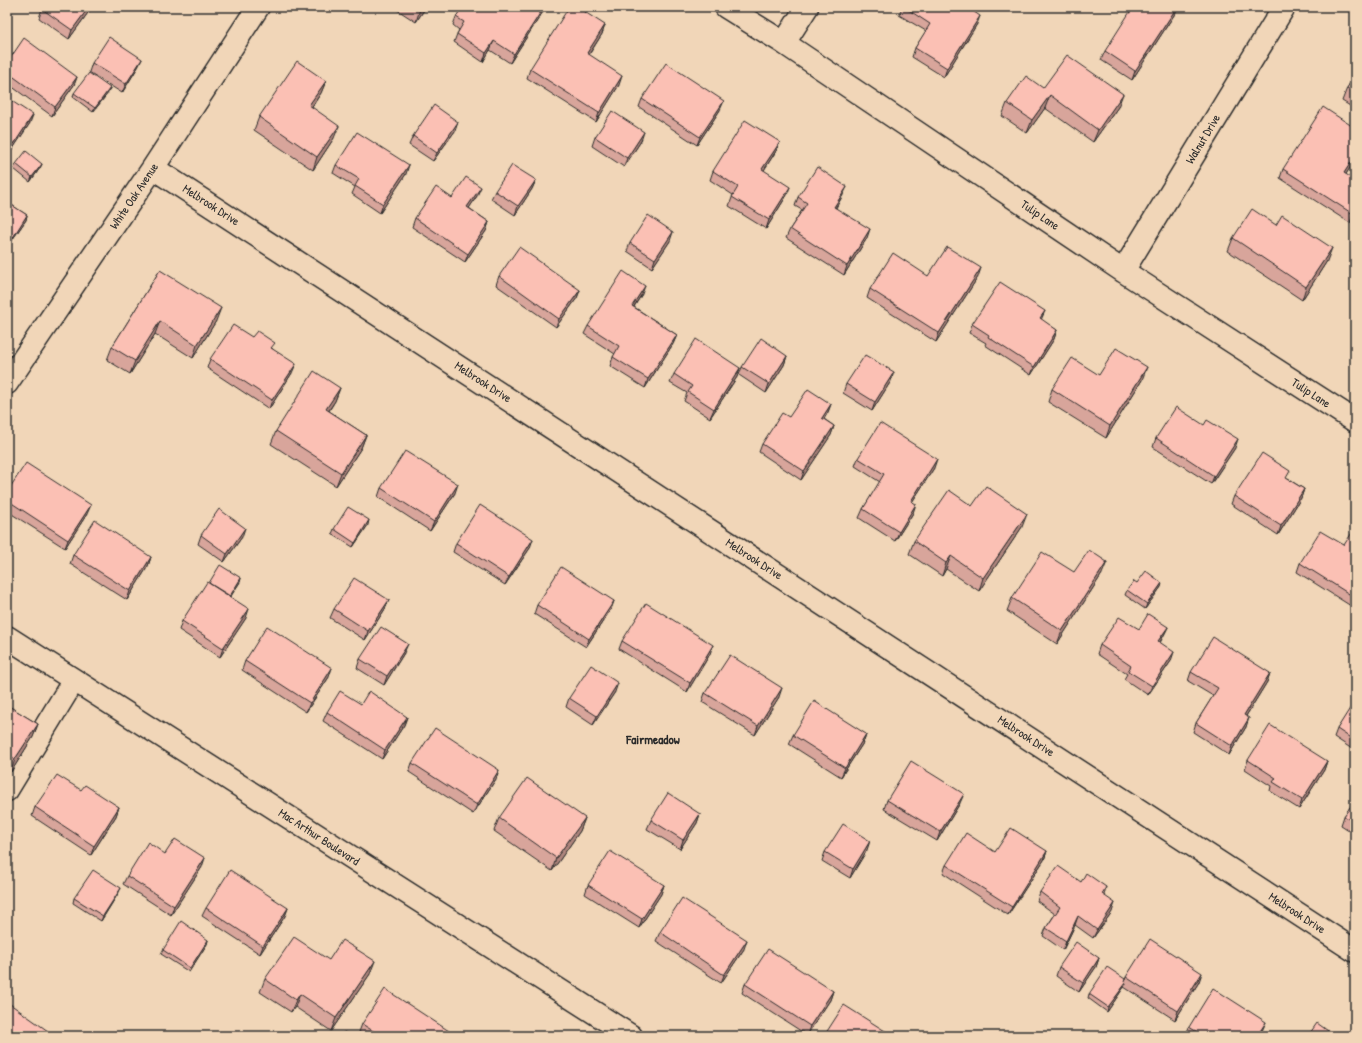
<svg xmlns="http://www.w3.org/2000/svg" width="1362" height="1043" viewBox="0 0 1362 1043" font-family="'Patrick Hand',sans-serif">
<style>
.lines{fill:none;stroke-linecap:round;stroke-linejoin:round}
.minor-casing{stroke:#2b2b2b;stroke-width:25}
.minor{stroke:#f1d6b8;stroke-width:22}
.wall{fill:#d8a59b;stroke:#2b2b2b}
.shaded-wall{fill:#b0867e;stroke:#2b2b2b}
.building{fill:#fbc0b4;stroke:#2b2b2b}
.labels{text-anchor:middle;stroke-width:3;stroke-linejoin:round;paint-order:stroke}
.street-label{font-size:12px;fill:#2b2b2b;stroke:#f1d6b8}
.neighbourhood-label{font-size:13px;font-weight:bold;fill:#2b2b2b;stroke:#f1d6b8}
</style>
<rect width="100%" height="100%" fill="#f1d6b8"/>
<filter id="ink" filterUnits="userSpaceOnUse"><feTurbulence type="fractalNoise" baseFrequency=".025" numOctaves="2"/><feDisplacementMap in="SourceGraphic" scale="8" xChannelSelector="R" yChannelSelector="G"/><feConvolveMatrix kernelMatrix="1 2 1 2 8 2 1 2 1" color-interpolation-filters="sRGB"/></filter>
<g filter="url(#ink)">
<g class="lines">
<g class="minor-casing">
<path id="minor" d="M726,7L784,43L1123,271L1355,421
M784,43L807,7
M153,168L1355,951
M1123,271L1284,7
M7,383L153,168L258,7
M7,637L631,1036
M7,790L74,680"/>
</g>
<use href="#minor" class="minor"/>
</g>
<path class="wall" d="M44,7H91L90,10L69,39L39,18L42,9Z
M393,7H426L416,22Z
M546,7L510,63L490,50L483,62L454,42L457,34L459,30L453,25L456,17Z
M902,7H967L977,24L944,77L912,57L915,48L926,31L899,15Z
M1176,12L1132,80L1101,60L1105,51Z
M605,25L602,34L589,55L619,85L596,122L527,78L530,69Z
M142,59L138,67L122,93L89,72L92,63Z
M7,63L77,77L74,85L52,116L7,83Z
M1355,75V109L1342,101L1347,88Z
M326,81L321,93L312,107L334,138L313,170L254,130L259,117Z
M110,88L108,93L93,112L73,97L74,93Z
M1043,88L1118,107L1093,142L1045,108L1027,133L1002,116L1007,103Z
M7,98L30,123L10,153L7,150Z
M642,99L720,110L697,145L639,107Z
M455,131L433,161L409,145L413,136Z
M595,137L641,141L624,167L592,146Z
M780,142L776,151L764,170L787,195L766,229L729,206L733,195L710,180L713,171Z
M1355,160L1346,174L1355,215L1350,223L1280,178L1283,169Z
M16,164H42L40,168L30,182L14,169Z
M336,165L406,174L380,213L352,194L355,187L333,173Z
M536,180L532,189L515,215L491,199L495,191Z
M843,195L836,208L867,238L844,275L786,238L790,229L802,210L795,206L798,197Z
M477,196L469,208L489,222L486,231L465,262L412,227L415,218L452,198Z
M7,202L27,215L26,220L10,243L7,241Z
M1233,238L1327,261L1302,300L1228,251Z
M670,241L652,268L627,251L630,243Z
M160,270L216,321L193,358L155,334L130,374L107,360L112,347Z
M499,276L580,290L577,298L556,327L496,285Z
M928,276L978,277L936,342L867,298L870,289Z
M642,294L634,307L677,335L673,344L645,388L610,366L613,357L615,354L584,334L588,326Z
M1041,320L1057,330L1054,339L1031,375L985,345L986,343L969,333L972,324Z
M252,337L273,349L292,373L269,409L207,368L210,359Z
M787,356L784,365L766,393L739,375L742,367Z
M740,368L737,377L710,418L684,401L687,393L670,383L674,374Z
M1099,375L1142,380L1106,438L1048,402L1052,389Z
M891,381L872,411L843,393L846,384Z
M340,388L335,401L329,411L366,435L361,448L336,486L271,444L276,431Z
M831,404L828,412L824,419L834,426L831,435L801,480L759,452L762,444L789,417Z
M1156,438L1235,448L1211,484L1153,447Z
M858,458L934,468L912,502L913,513L895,541L859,518L863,509L880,482L855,466Z
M1288,479L1304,489L1301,498L1278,535L1231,504L1234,496Z
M381,488L455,493L430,531L378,497Z
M7,492L87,514L65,548L7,511Z
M972,506L1022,527L979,591L946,569L942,576L909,554L914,541Z
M368,525L353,547L332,534L334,529Z
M201,535L242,537L224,562L198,544Z
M456,543L530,548L505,585L453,552Z
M1344,545L1355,599L1351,606L1297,572L1300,563Z
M73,555L151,557L148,566L127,600L70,564Z
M1102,574L1057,644L1007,611L1012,598Z
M241,578L240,582L230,597L246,618L220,657L179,630L182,621L209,583Z
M1137,583H1162L1161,587L1145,609L1125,595L1127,590Z
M389,600L385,609L365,640L330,618L334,609Z
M614,601L611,609L586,647L534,614L537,605Z
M1168,627L1160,643L1171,661L1148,695L1124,679L1127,674L1097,654L1100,645L1139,629Z
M622,641L710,654L687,692L619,649Z
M404,653L384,685L357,668L360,659Z
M245,661L329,677L306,712L242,670Z
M1191,672L1270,673L1267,682L1246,716V727L1229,755L1193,732L1196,723L1213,696L1188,681Z
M615,692L593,725L566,707L569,698Z
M705,693L779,697L755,735L702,702Z
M1355,703V751L1334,737L1337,729Z
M361,704L407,717L404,725L382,759L323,721L327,712Z
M7,705L38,724L33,737L11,772L7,769Z
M866,734L863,743L841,777L789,744L793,735Z
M1248,760L1327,761L1324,770L1299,809L1270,791L1271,786L1245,769Z
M412,763L496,779L473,814L409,772Z
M81,790L119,807L116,816L91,855L32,816L35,807Z
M887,800L960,803L937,841L884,809Z
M1355,800V834L1341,825L1344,816Z
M700,814L697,823L680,849L647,829L651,820Z
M499,818H585L580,831L552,871L494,831Z
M867,850L850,878L822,861L825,852Z
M1047,851L1044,860L1008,915L943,873L946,865L995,852Z
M202,867L171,915L123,884L127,876Z
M1081,882L1106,887L1104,895L1112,912L1093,938L1075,925L1063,950L1043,936L1046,928L1055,914L1037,901L1040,892Z
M588,885H664L661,894L639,928L585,894Z
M119,892L101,921L73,903L74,898Z
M206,908H288L285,916L260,954L202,916Z
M660,932L744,949L721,983L656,941Z
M208,940L207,944L189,972L161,954L163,950Z
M1099,958L1096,967L1079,992L1056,976L1059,967Z
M329,960L370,974L331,1031L295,1007L291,1012L260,992L265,979Z
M1126,977L1199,982L1175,1020L1124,987L1107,1012L1088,998L1089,994L1125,980Z
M745,984L833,991L830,1000L807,1035L742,993Z
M362,1024L448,1036H365L359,1032Z
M1189,1027L1262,1031L1259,1036H1187L1186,1035Z"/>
<path class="shaded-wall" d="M89,7H91L90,10L69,39L72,30Z
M422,7H426L416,22L420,9Z
M544,7H546L510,63L514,54Z
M1177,7H1178L1176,12L1132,80L1135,71Z
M980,16L977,24L944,77L947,68Z
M605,25L602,34L584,62L587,53Z
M494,41L490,50L483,62L486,53Z
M142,59L138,67L122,93L126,84Z
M622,76L619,85L596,122L599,113Z
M77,77L74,85L52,116L55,107Z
M326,81L321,93L304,118L309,105Z
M110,88L108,93L93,112L95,108Z
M1123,94L1118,107L1093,142L1098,130Z
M1050,95L1045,108L1027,133L1032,120Z
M724,101L720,110L697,145L700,137Z
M33,115L30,123L10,153L14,144Z
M458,122L455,131L433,161L437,153Z
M339,126L334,138L313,170L317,157Z
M644,132L641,141L624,167L627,158Z
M780,142L776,151L759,178L762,169Z
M1355,156V160L1341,182L1344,173Z
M42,164L40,168L30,182L32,177Z
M409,165L406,174L380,213L383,204Z
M536,180L532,189L515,215L518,206Z
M481,187L477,196L464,216L467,207Z
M790,187L787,195L766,229L769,220Z
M847,187L843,195L831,215L834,207Z
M1355,211V215L1350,223L1353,214Z
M27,215L26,220L10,243L12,239Z
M489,222L486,231L465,262L468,254Z
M870,229L867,238L844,275L847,266Z
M673,232L670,241L652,268L655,259Z
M1332,248L1327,261L1302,300L1306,287Z
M981,268L978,277L936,342L939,333Z
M645,286L642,294L629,314L632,306Z
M580,290L577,298L556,327L559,319Z
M221,308L216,321L193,358L197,345Z
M1045,311L1041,320L1040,318Z
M160,321L155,334L130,374L135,361Z
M1057,330L1054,339L1031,375L1034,367Z
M677,335L673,344L645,388L648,379Z
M787,356L784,365L766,393L769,384Z
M296,364L292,373L269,409L272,400Z
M1147,367L1142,380L1106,438L1110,426Z
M740,368L737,377L710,418L714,409Z
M894,372L891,381L872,411L875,402Z
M340,388L335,401L321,422L326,409Z
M831,404L828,412L819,427L822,418Z
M834,426L831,435L801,480L804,471Z
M366,435L361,448L336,486L341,473Z
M1238,439L1235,448L1211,484L1214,476Z
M937,459L934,468L907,510L911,501Z
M458,484L455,493L430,531L434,522Z
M1304,489L1301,498L1278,535L1281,526Z
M916,504L913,513L895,541L899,532Z
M91,505L87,514L65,548L68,540Z
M1027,514L1022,527L979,591L983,578Z
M369,520L368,525L353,547L355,543Z
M245,528L242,537L224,562L227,554Z
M533,539L530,548L505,585L509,577Z
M951,556L946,569L942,576L946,563Z
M151,557L148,566L127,600L130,591Z
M1107,562L1102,574L1057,644L1062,631Z
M241,578L240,582L226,604L228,599Z
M1162,583L1161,587L1145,609L1147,604Z
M1355,595V599L1351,606L1354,597Z
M389,600L385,609L365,640L368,631Z
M614,601L611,609L586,647L589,639Z
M249,609L246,618L220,657L223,648Z
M1168,627L1164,635L1155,650L1158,641Z
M408,644L404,653L384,685L387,676Z
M713,645L710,654L687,692L690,683Z
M1174,652L1171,661L1148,695L1152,686Z
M332,668L329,677L306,712L310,703Z
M1270,673L1267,682L1241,724L1244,715Z
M618,683L615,692L593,725L597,716Z
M782,688L779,697L755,735L758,726Z
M407,717L404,725L382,759L385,750Z
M1249,718L1246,727L1229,755L1232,746Z
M38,724L33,737L11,772L15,759Z
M866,734L863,743L841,777L845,768Z
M1327,761L1324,770L1299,809L1302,800Z
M499,770L496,779L473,814L477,805Z
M964,794L960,803L937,841L940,832Z
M119,807L116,816L91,855L94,846Z
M700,814L697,823L680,849L683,840Z
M585,818L580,831L552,871L556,858Z
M870,841L867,850L850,878L853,869Z
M1047,851L1044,860L1008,915L1012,907Z
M205,858L202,867L171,915L174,906Z
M664,885L661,894L639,928L642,919Z
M121,888L119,892L101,921L103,916Z
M1115,903L1112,912L1093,938L1097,930Z
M288,908L285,916L260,954L263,946Z
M1078,916L1075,925L1063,950L1066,941Z
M208,940L207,944L189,972L190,968Z
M747,940L744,949L721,983L724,975Z
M1099,958L1096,967L1079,992L1083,983Z
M375,961L370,974L331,1031L336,1018Z
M1202,973L1199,982L1175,1020L1178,1011Z
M1126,983L1124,987L1107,1012L1108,1007Z
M833,991L830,1000L807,1035L810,1026Z
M300,994L295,1007L291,1012L296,1000Z
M1266,1022L1262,1031L1259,1036H1257Z"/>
<path class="building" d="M44,7H89L72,30L42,9Z
M417,7H422L420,9Z
M462,7H544L514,54L494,41L486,53L457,34L464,22L456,17Z
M569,7H577L605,25L587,53L622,76L599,113L530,69Z
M904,7H967L980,16L947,68L915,48L930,24Z
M1133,7H1177L1135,71L1105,51Z
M109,37L142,59L126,84L92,63Z
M24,38L77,77L55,107L7,72V63Z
M1067,55L1123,94L1098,130L1050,95L1032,120L1007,103L1026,76L1043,88Z
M297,61L326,81L309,105L339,126L317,157L259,117Z
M666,63L724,101L700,137L642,99Z
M89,73L110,88L95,108L74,93Z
M1355,75V93L1347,88Z
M7,98L33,115L14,144L7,139Z
M434,105L458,122L437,153L413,136Z
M1323,107L1355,128V156L1344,173L1355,180V211L1353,214L1283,169Z
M612,111L644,132L627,158L595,137Z
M745,120L780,142L762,169L790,187L769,220L732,197L738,187L713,171Z
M357,132L409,165L383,204L355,186L359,179L336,165Z
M26,151L42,164L32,177L16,164Z
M512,165L536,180L518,206L495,191Z
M817,167L847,187L834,207L870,229L847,266L790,229L807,203L798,197Z
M466,177L481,187L467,207L489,222L468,254L415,218L436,187L452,198Z
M7,202L27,215L12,239L7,235Z
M1252,209L1276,225L1282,215L1332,248L1306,287L1233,238Z
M648,215L673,232L655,259L630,243Z
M519,247L580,290L559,319L499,276Z
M947,247L981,268L939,333L870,289L893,253L928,276Z
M160,270L221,308L197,345L160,321L135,361L112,347Z
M623,271L645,286L632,306L677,335L648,379L613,357L619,346L588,326Z
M1000,282L1045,311L1040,318L1057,330L1034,367L988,337L989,335L972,324Z
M233,325L252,337L257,331L275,343L271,348L296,364L272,400L210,359Z
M761,338L787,356L769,384L742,367Z
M696,339L740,368L714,409L688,392L692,386L674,374Z
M1116,348L1147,367L1110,426L1052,389L1072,358L1099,375Z
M865,355L894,372L875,402L846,384Z
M314,371L340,388L326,409L366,435L341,473L276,431Z
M808,389L831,404L822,418L834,426L804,471L762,444L782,413L789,417Z
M1176,407L1204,425L1207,420L1238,439L1214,476L1156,438Z
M880,423L937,459L911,501L916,504L899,532L863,509L884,474L858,458Z
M405,451L458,484L434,522L381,488Z
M1262,453L1290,471L1286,478L1304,489L1281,526L1234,496Z
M26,463L91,505L68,540L7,500V492Z
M986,486L1027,514L983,578L951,556L946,563L914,541L949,490L972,506Z
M480,505L533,539L509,577L456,543Z
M348,507L369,520L355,543L334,529Z
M219,509L245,528L227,554L201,535Z
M95,520L151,557L130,591L73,555Z
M1355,528V595L1354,597L1300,563L1320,531L1344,545Z
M1089,550L1107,562L1062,631L1012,598L1042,552L1074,572Z
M220,565L241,578L230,596L209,583Z
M561,567L614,601L589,639L537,605Z
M1146,571L1162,583L1147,604L1127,590L1134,581L1137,583Z
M354,578L389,600L368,631L334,609Z
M207,582L249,609L223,648L182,621Z
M646,603L713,645L690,683L622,641Z
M1148,614L1168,627L1158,641L1174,652L1152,686L1128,671L1131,666L1100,645L1119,617L1139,629Z
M267,626L332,668L310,703L245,661Z
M381,627L408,644L387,676L360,659Z
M1213,637L1270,673L1244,715L1249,718L1232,746L1196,723L1218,688L1191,672Z
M730,655L782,688L758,726L705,693Z
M591,665L618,683L597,716L569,698Z
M340,691L361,704L369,691L407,717L385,750L327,712Z
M814,701L866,734L845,768L793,735Z
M1354,702L1355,703V741L1337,729Z
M7,705L38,724L15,759L7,754Z
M1270,725L1327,761L1302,800L1273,782L1276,778L1248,760Z
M435,728L499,770L477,805L412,763Z
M911,761L964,794L940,832L887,800Z
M57,775L81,790L85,785L119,807L94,846L35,807Z
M527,778L585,818L556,858L499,818Z
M668,793L700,814L683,840L651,820Z
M1355,800V823L1344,816Z
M843,824L870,841L853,869L825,852Z
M1011,828L1047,851L1012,907L946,865L966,833L995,852Z
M175,839L205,858L174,906L127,876L148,842L165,854Z
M610,851L664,885L642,919L588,885Z
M1058,866L1081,882L1086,873L1106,887L1102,894L1115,903L1097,930L1078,916L1066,941L1046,928L1060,907L1040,892Z
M93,870L121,888L103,916L74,898Z
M230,870L288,908L263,946L206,908Z
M682,898L747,940L724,975L660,932Z
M181,921L208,940L190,968L163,950Z
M294,937L329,960L342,940L375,961L336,1018L300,994L296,1000L265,979Z
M1150,939L1202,973L1178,1011L1126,977Z
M1076,942L1099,958L1083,983L1059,967Z
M768,949L833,991L810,1026L745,984Z
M1107,967L1125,979L1124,982L1126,983L1108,1007L1089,994Z
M1213,988L1266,1022L1257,1036H1204L1189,1027Z
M385,989L449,1031L446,1036H381L362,1024Z
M10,1004L55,1036H7V1008Z
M844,1005L893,1036H824Z
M1317,1023L1335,1036H1308Z
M344,1032L351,1036H341Z"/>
</g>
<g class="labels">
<g class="street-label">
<text transform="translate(1203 139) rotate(-59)" y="4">Walnut Drive</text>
<text transform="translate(134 196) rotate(-56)" y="4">White Oak Avenue</text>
<text transform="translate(211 205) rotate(33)" y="4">Melbrook Drive</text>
<text transform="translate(1040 215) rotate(34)" y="4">Tulip Lane</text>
<text transform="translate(483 382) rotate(33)" y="4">Melbrook Drive</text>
<text transform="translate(1311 393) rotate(33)" y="4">Tulip Lane</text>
<text transform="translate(754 559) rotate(33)" y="4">Melbrook Drive</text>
<text transform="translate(1026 736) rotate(33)" y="4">Melbrook Drive</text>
<text transform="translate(319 837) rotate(33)" y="4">Mac Arthur Boulevard</text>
<text transform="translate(1297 913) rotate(33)" y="4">Melbrook Drive</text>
</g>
<g class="neighbourhood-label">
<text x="653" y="744">Fairmeadow</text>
</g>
</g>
<rect width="1362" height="1043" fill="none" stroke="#f1d6b8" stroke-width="24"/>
<rect x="12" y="12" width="1338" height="1019" fill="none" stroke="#2b2b2b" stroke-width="1.5" filter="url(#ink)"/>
</svg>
